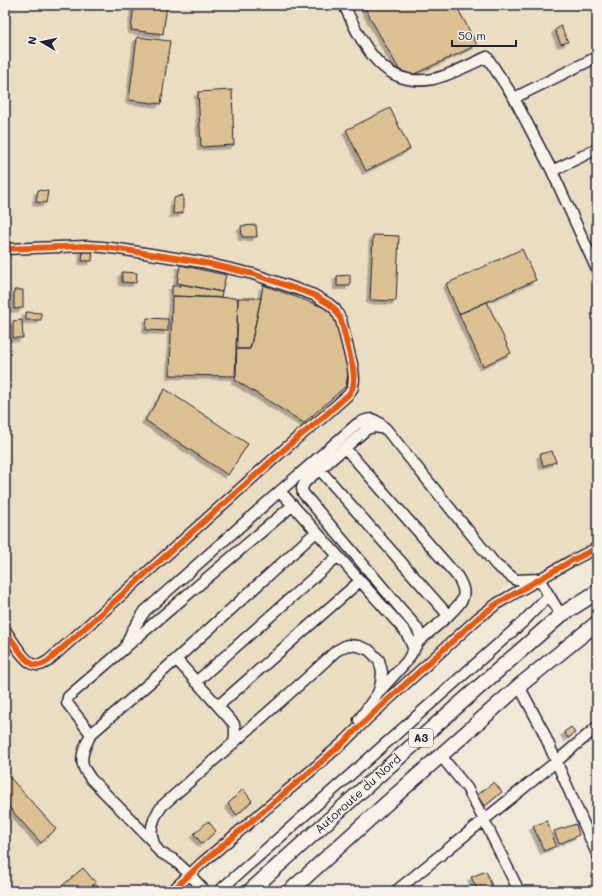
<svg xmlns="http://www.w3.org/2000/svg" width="602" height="896" viewBox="0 0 602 896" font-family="Mali,sans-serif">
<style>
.built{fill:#eaddc2}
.building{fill:#dbc191;stroke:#22223b;filter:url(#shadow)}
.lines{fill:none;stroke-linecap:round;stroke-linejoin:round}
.minor-casing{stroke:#22223b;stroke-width:13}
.highway-casing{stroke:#22223b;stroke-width:17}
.minor{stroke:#f7f3e8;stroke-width:10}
.highway{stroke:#f7f3e8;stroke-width:14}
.cycleway-casing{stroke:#f7f3e8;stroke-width:8}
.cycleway{stroke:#e8590c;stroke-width:6}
.labels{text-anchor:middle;stroke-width:3;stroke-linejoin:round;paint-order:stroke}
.shield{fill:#f7f3e8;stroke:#62616f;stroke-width:1}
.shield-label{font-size:11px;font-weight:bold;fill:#22223b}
.street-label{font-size:12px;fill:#22223b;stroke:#f7f3e8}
</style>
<defs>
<filter id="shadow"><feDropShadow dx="-3.5" dy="3.5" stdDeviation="0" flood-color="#0004"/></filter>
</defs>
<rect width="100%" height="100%" fill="#f1e9d7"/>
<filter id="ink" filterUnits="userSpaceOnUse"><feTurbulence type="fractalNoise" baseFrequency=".025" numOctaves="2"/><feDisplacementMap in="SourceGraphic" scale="8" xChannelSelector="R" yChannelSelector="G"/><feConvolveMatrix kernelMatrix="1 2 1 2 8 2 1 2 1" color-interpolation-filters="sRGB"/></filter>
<g filter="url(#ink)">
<path class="built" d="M5,5H597V542L510,583L166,891H5Z"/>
<path class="building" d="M134,5H167L163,34L131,30Z
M363,5H456L477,45L408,77L401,73Z
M561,26L568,42L561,44L555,30Z
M137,37L170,41L161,104L129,100Z
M232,90L234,145L201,147L198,92Z
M390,108L410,149L366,171L346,130Z
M38,190L48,191L46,203L36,202Z
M183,195V213L173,214L174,198Z
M256,225L257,237H242L241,226Z
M373,235L399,236L396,301L370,300Z
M522,249L536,280L459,314L446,284Z
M83,250H93L92,261H82Z
M180,265L226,275L222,292L177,283Z
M122,272L137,273L136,283L122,282Z
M350,275V286H337V276Z
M180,284L222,292L221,298L172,296V286H180Z
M263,285L326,308L333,312L339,326L349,365L346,386L304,423L235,380L236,349H250L261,298Z
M14,290H23V308L14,309Z
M172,296L238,298L236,376L170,375Z
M238,298H261L250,349H236Z
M487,302L511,353L483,366L459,314Z
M26,312L41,313V320H26Z
M147,318L168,319V331L146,330Z
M22,320L23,338H13V321Z
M165,389L248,444L228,475L145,420Z
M552,451L556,462L543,466L540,454Z
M571,727L575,733L568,738L564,732Z
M5,772L56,829L41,843L5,803Z
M494,782L502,792L485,806L476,796Z
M243,789L252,801L237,815L228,804Z
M208,821L216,831L202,844L194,834Z
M547,821L556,846L544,851L533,826Z
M576,824L579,835L559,844L554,831Z
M83,868L96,883L86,891H56Z
M486,871L494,891H478L471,877Z"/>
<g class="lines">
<g class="minor-casing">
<path id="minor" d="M344,5C362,43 382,89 433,79C449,76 471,64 487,57L514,98L552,171L597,270
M514,98L597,57
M552,171L597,149
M5,249L86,246L102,247L119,249L201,262L253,274L314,295L329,304L335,309L341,320L353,368L354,379L353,387L349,394L321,419L296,439L48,661C45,663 40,666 36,665C25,664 12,639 5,630
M345,448L457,576C461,583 465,589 463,597C461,607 428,633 419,641
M320,470L448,615
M280,491L405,631L409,638L414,650
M127,646L293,505
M176,659L234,724C236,731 235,736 234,743
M196,682L338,556
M519,686L542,729L597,854
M218,706L360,581
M359,720L378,693L407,661L419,641L420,635L417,628L303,493L302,488L305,482L367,429L375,427L386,429
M91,734L67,703L68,697L125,648L132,631L145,611L280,491L357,424C371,416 375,418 386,429L496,565L516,580L539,579L561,615
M441,756L467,788L484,820L519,891
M153,842L91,779C89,776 86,772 84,768C79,757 86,744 91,734L162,672L316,532
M172,891L203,862L313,769L346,740L368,718L478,618L498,603L571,561L597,548
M205,891C195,880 185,869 174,860C168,856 162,855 158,850C151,842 150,829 154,820C155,815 159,811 162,806L308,677L336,651L347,645L358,646L369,650L379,660L382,672L381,683L378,693
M219,891L523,622L549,595
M396,891L557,761L597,727"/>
</g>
<g class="highway-casing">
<path id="highway" d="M250,891L371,782L561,615L597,592
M290,891L387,803L519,686L597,623"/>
</g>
<use href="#minor" class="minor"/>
<use href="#highway" class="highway"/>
<g class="cycleway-casing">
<path id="cycleway" d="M5,249L86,246L102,247L119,249L201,262L253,274L314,295L329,304L335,309L341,320L353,368L354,379L353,387L349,394L321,419L296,439L48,661C45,663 40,666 36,665C25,664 12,639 5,630
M172,891L203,862L313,769L346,740L368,718L478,618L498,603L571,561L597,548"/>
</g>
<use href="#cycleway" class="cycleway"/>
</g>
</g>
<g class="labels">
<rect class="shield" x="409" y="729" width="24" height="18" rx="3"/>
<g class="shield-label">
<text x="421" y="742">A3</text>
</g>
<g class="street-label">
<text transform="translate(358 794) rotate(-42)" y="4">Autoroute du Nord</text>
</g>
</g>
<rect width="602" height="896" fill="none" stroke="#f7f3e8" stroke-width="20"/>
<rect x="10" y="10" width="582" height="876" fill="none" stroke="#22223b" stroke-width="1.5" filter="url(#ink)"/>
<g transform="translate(42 42) rotate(279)" stroke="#f7f3e8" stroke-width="3" paint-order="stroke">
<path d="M0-3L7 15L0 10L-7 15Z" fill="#22223b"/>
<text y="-6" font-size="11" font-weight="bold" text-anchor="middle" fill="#22223b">N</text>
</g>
<path d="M452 40v6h64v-6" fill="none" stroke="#22223b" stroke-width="2"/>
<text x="458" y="40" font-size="12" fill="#22223b" stroke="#f7f3e8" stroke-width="3" paint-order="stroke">50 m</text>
</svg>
